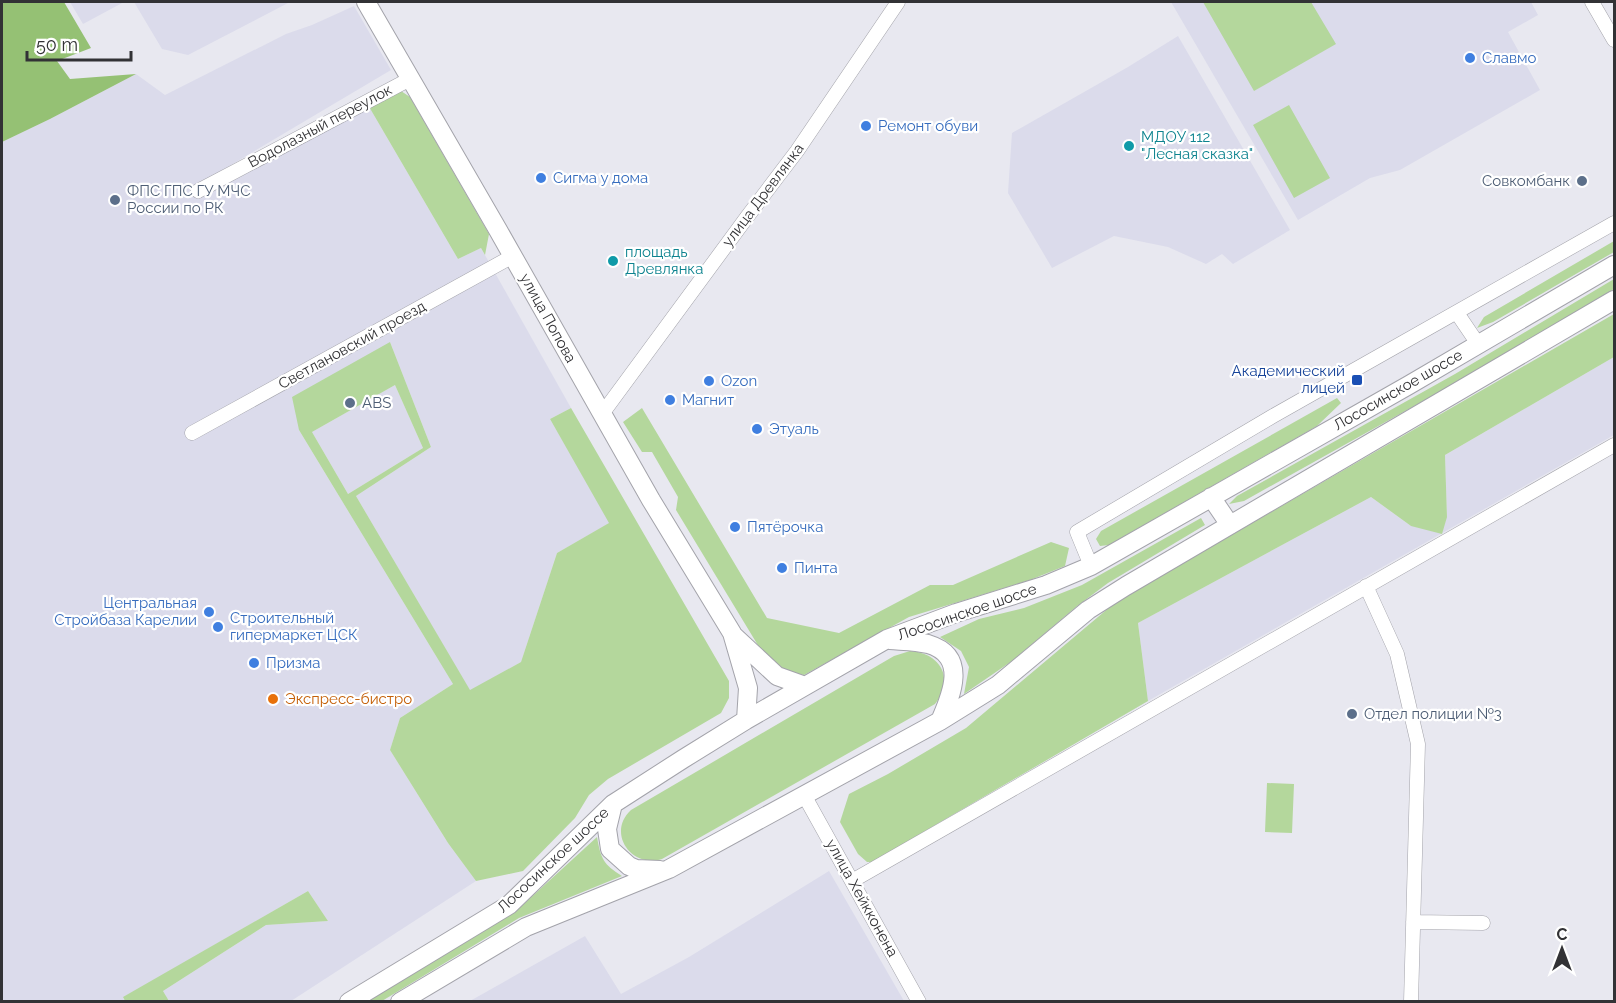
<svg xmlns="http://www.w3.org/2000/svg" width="1616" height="1003" viewBox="0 0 1616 1003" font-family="Raleway,sans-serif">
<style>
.built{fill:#dbdbeb}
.green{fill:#b4d79c;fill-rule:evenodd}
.forest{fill:#95c174}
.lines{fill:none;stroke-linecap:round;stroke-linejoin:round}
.minor-casing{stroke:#a3a3aa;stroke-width:15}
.tertiary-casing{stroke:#a3a3aa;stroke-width:20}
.minor{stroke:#fff;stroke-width:14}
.tertiary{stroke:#fff;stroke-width:18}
.shop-dot{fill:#3f7fe0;stroke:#fff;stroke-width:2}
.culture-dot{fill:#0f9aa8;stroke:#fff;stroke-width:2}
.service-dot{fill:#5c6f8a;stroke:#fff;stroke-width:2}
.transit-dot{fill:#1a4fb4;stroke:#fff;stroke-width:2}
.food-dot{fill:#e8710a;stroke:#fff;stroke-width:2}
.labels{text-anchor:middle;stroke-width:4.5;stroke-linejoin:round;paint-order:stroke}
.shop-label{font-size:15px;fill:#366cbe;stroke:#fff;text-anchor:start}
.street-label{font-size:15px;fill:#323235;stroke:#fff}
.culture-label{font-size:15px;fill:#0d838f;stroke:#fff;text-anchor:start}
.service-label{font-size:15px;fill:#4e5e75;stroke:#fff;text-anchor:start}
.transit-label{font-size:15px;fill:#164399;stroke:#fff;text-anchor:end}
.food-label{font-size:15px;fill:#c56008;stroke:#fff;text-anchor:start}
</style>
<rect width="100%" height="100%" fill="#e8e8f0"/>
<path class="built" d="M70,2H124L83,24Z
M134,2H288V3L188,55L162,49Z
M1171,2H1531L1538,15L1508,32L1540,90L1400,170L1370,178L1298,220Z
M354,6L391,70L194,187L368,105L458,259L481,248L571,408L550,419L610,523L557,553L521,662L470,691L356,496L431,447L390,342L299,430L453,684L400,718L390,750L448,843L476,881L291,1001H169L163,991L266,925L328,921L308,891L123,998L125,1001L2,1002V142L50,119L136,74L165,95L286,34L312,25Z
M1178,36L1290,230L1233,264L1222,254L1206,264L1168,247L1114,236L1052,268L1008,193L1012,133L1128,67Z
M1614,357V435L1148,701L1138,623L1371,497L1411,526L1447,517L1445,455Z
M395,385L423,448L348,494L312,432Z
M829,871L904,1001H470L585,936L621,994L689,957Z"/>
<path class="green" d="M1203,2H1311L1336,44L1254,91Z
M401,91L410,97L489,234L485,255L481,248L458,259L368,105Z
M1289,105L1330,178L1294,198L1253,125Z
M1614,241V252L1493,322L1477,328L1484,317Z
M1614,279V289L1459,381L1244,501L1229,504L1237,496L1455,374Z
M1614,314V357L1445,455L1447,517L1442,534L1411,526L1371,497L1138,623L1148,701L872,862H867L858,854L840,822L849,794L888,774L966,728L1117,601Z
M390,342L431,447L356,496L470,690L521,662L557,553L609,523L550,419L571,408L729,681V698L721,713L608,779L589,795L575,818L523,871L476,881L448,843L390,750L400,718L453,684L299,430L292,397ZM395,385L423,448L348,494L312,432Z
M1337,398L1341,403L1317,426L1109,545L1100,546L1096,539L1101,531Z
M642,408L767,618L839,633L930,585H953L1051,542L1069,548L1065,566L1030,580L909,617L804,675L780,670L759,647L676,510L678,497L652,452H642L623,422Z
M1201,518L1205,525L1108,583L1076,607L1012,661L964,694L969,667L961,651L940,637L979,619L1024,608L1082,585Z
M910,651C941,653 955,679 935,704L662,859C632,869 606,833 631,810L894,656Z
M1267,783L1294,784L1292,833L1265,832Z
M597,837C601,859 603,864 622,876L519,918L382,1001L366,1002L515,912Z
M308,891L328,921L266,925L163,991L169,1001H125L123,997Z"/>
<path class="forest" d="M2,2H64L91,48L57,61L70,79L136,74L50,119L2,142Z"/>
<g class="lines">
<g class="minor-casing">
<path id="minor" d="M1592,2L1614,40
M198,191L410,79
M1457,313L1478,344
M602,414L747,217L797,151L898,2
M192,433L513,256
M1091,566L1077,532L1273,416L1614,223
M1366,586L1397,654L1418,744L1411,1002
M804,795L919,1002
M852,881L1614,445
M1413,922L1483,923"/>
</g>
<g class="tertiary-casing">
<path id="tertiary" d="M366,2L498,230L651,500L732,633L748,688L746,720
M1211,497L1230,525
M733,635L777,676L805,686
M890,640C902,641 916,641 928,644C968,656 952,694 940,721
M613,804L607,829L610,849L629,866L636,869L660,870
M349,1002L509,905L613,804L683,759L746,720L887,639L956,613L1046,585L1091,566L1409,385L1614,265
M400,1002L526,927L669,869L940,721L998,685L1088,610L1126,586L1614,300"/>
</g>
<use href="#minor" class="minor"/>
<use href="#tertiary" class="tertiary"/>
</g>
<g class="shop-dot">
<circle cx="1470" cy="58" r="6"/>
<circle cx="866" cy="126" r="6"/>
<circle cx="541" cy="178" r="6"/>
<circle cx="709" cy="381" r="6"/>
<circle cx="670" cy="400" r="6"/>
<circle cx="757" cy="429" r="6"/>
<circle cx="735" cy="527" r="6"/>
<circle cx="782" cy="568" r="6"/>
<circle cx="209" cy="612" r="6"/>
<circle cx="218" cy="627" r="6"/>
<circle cx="254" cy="663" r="6"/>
</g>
<g class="culture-dot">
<circle cx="1129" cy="146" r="6"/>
<circle cx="613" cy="261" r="6"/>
</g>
<g class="service-dot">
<circle cx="1582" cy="181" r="6"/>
<circle cx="115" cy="200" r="6"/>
<circle cx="350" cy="403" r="6"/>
<circle cx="1352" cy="714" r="6"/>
</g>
<rect class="transit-dot" x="1351" y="374" width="12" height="12" rx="3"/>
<circle class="food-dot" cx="273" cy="699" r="6"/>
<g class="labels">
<g class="shop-label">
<text x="1482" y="63">Славмо</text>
<text x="878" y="131">Ремонт обуви</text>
<text x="553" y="183">Сигма у дома</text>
<text x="721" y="386">Ozon</text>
<text x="682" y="405">Магнит</text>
<text x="769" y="434">Этуаль</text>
<text x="747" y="532">Пятёрочка</text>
<text x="794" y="573">Пинта</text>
<text x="197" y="608" text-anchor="end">Центральная<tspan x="197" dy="17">Стройбаза Карелии</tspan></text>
<text x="230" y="623">Строительный<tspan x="230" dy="17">гипермаркет ЦСК</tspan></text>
<text x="266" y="668">Призма</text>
</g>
<g class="street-label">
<text transform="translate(320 126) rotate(-28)" y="5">Водолазный переулок</text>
<text transform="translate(763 195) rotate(-53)" y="5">улица Древлянка</text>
<text transform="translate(548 318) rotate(61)" y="5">улица Попова</text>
<text transform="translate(352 345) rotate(-29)" y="5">Светлановский проезд</text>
<text transform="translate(1398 390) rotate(-30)" y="5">Лососинское шоссе</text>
<text transform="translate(967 612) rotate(-19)" y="5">Лососинское шоссе</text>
<text transform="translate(553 860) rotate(-43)" y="5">Лососинское шоссе</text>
<text transform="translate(862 898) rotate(61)" y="5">улица Хейкконена</text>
</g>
<g class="culture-label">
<text x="1141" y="142">МДОУ 112<tspan x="1141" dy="17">"Лесная сказка"</tspan></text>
<text x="625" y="257">площадь<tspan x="625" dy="17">Древлянка</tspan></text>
</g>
<g class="service-label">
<text x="1570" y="186" text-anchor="end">Совкомбанк</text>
<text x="127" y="196">ФПС ГПС ГУ МЧС<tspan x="127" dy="17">России по РК</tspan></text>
<text x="362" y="408">ABS</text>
<text x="1364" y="719">Отдел полиции №3</text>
</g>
<g class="transit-label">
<text x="1345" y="376">Академический<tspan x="1345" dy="17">лицей</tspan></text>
</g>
<g class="food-label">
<text x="285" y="704">Экспресс-бистро</text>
</g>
</g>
<rect width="1616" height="1003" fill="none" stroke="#323235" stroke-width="6"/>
<g transform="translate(1562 949)" stroke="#ffffff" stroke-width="4.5" paint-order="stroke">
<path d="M0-4.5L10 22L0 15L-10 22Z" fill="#323235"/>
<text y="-9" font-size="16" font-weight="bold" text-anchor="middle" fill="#323235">С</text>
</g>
<path d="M27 51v9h104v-9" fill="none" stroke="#323235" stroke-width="3"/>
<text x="36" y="51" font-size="18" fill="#323235" stroke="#ffffff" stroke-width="4.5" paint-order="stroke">50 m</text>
</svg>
